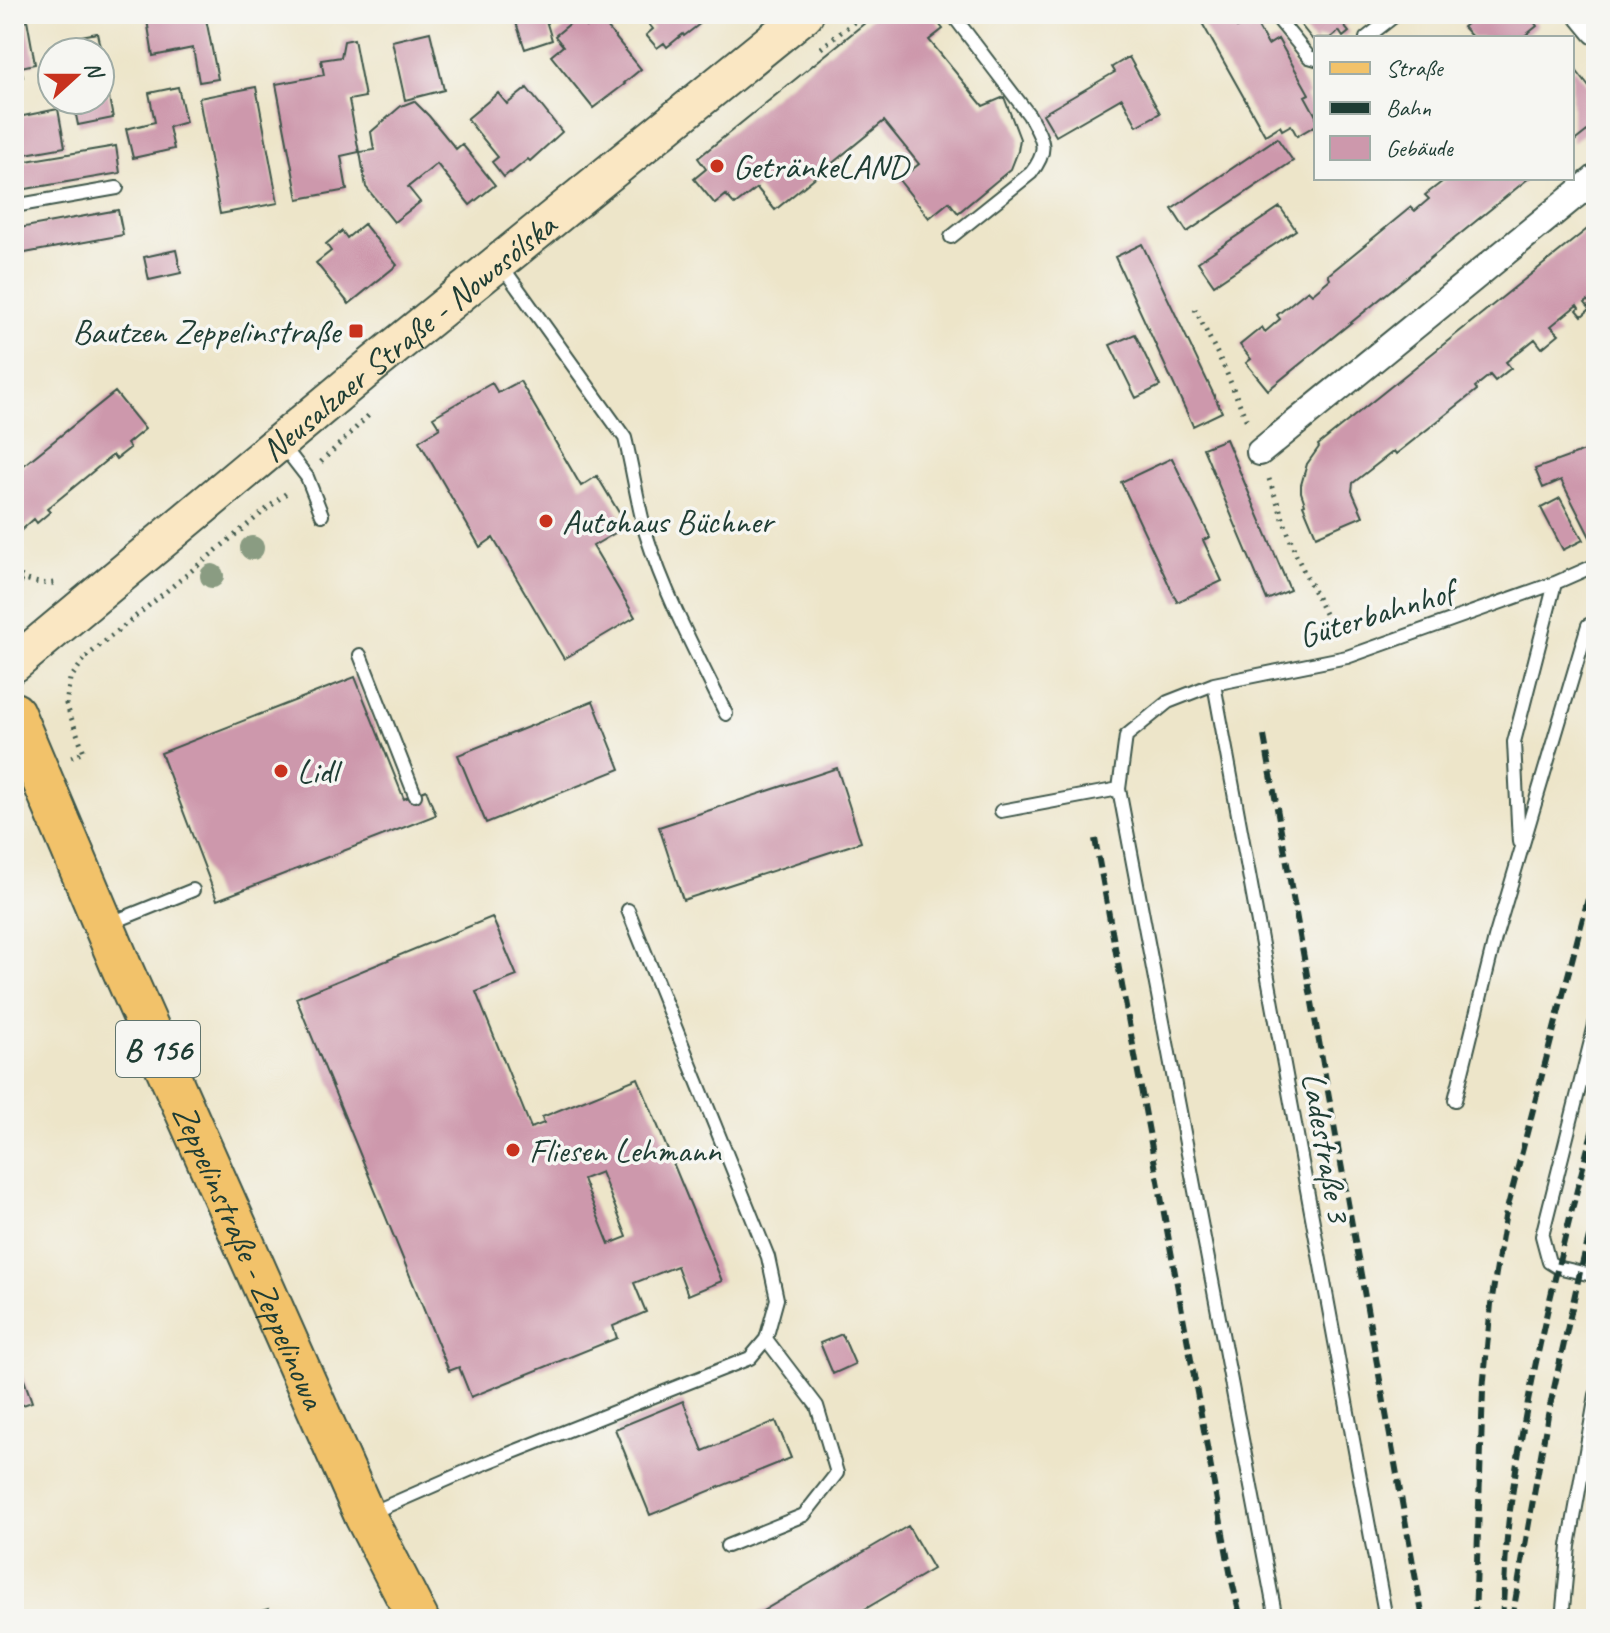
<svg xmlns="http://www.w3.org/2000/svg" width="1610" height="1633" viewBox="0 0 1610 1633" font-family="Caveat,sans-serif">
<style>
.building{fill:#cd98ac;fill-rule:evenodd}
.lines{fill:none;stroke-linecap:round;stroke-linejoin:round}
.lane-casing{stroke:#3e564a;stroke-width:16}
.street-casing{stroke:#3e564a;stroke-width:30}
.secondary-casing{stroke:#3e564a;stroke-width:40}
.primary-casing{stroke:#3e564a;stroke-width:44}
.path{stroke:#3e564a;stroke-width:5;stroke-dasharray:2 6;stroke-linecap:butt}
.lane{stroke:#fff;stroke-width:12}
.street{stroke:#fff;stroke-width:26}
.secondary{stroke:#fae7c3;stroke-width:36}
.primary{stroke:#f2c26a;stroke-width:40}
.rail{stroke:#1f3d34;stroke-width:6;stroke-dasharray:12 6;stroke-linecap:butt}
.tree{fill:#8a9c82}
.poi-dot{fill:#c8321e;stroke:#f6f6f2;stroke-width:3}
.labels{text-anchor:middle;stroke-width:7;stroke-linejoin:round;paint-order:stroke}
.shield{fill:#f6f6f2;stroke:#60746d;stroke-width:2}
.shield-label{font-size:32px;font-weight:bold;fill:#1f3d34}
.poi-label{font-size:34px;fill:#1f3d34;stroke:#f6f6f2;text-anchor:start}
.street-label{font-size:34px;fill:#1f3d34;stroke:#f6f6f2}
</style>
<rect width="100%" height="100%" fill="#f6f6f2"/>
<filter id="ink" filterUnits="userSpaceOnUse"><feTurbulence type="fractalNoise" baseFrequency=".0125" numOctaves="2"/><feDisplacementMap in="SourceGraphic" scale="16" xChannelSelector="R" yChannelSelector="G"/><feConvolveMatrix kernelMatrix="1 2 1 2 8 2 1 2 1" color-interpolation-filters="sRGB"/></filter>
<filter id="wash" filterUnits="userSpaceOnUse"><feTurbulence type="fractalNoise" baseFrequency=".006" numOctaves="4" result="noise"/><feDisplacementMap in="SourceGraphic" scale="32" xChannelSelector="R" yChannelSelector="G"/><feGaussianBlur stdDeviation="1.8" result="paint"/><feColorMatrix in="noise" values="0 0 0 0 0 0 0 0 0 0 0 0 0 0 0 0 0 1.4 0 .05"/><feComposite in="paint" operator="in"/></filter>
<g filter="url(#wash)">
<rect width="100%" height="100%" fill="#ede5c9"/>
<g id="blocks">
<path class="building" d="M26,14L35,64L21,67L23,77L14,78V15Z
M146,14H205L218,79L199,82L193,48L153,56Z
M513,14H544L552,40L525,49Z
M641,14H708L699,21L701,23L684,36L683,34L667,47L664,43L657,48L646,35L653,29Z
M876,14H931L943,29L929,40L983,106L1004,97L1020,139L1018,151L1011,169L958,213L949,202L929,218L899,180L919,164L884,121L775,210L757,188L735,205L726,195L715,204L694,179L706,169L698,158Z
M1197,14H1229L1237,28L1254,20L1268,45L1278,39L1309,94L1305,96L1316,116V125L1297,136L1291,125L1282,130L1280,126L1265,135Z
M1292,14H1360L1344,26L1349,32L1343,37L1339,31L1330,38H1316V44Z
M1460,14H1528L1537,26L1522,38H1473L1463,27L1468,23Z
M578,17L586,27L599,17L641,69L624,83L625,84L593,108L551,56L563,46L555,36Z
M430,32L444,90L405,100L392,41Z
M97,33L101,52H63L61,40Z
M354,39L365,97L349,100L359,152L341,156L347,190L298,199L276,84L324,75L321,60L341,57L344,41Z
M100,57H101L113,118L78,125L73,100H100Z
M1129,57L1160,113L1137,126L1122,98L1056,136L1043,114L1115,72L1112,67Z
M1575,69L1596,96V124L1572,143V71Z
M178,87L186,122L169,127L174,149L133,158L126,129L155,122L149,93Z
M256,87L278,203L220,214L199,98Z
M527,88L562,132L530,161L528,159L511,173L510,172L504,177L492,162L498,157L467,119L498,93L507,104Z
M414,101L429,116L456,149L462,144L495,185L470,205L437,164L408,187L420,202L394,222L366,187L360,152L374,150L371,132L401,106Z
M58,109L65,147L14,156V127L19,126L18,117Z
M1277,138L1293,161L1187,232L1172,209Z
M116,146L120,173L14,191V163Z
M1447,178H1529L1268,390L1246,363L1251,359L1240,345L1262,327L1265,332L1280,319L1277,315L1308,290L1312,294L1330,279L1328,275L1411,207L1415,211L1429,199L1425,195Z
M1280,207L1296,230L1214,285L1198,262Z
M118,210L123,235L14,255V229Z
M1596,222V289L1592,292L1595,296L1585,303L1590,309L1582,316L1577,310L1579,308L1577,305L1551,326L1559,334L1542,348L1535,339L1506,362L1511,368L1495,381L1490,375L1475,387L1477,390L1396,454L1394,451L1353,483L1352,491L1363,516L1316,536L1303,505L1305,504L1301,492V485L1307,464L1319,447L1318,445Z
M364,224L397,265L349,304L316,263L331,251L326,244L342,231L347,238Z
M1142,244L1222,412L1193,426L1115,257Z
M176,250L181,273L149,280L144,257Z
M1135,334L1160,386L1136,398L1110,345Z
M520,381L581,486L597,476L627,526L593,546L635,617L564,659L493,538L480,547L419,441L440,428L433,417L492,383L498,393Z
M115,392L145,429L127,444L130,448L116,459L113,455L47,509L50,512L37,523L34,519L16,535L14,532V473Z
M1226,439L1290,590L1267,600L1203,448Z
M1593,448L1596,453V536L1591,539L1561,480L1543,488L1535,469Z
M1172,458L1210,537L1203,540L1222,581L1177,602L1121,482Z
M1560,498L1583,540L1563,550L1541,508Z
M355,677L404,799L426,790L436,815L217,900L161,753Z
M593,701L620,769L486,823L458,755Z
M837,768L861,842L683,900L659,827Z
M492,917L517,976L476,992L531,1128L544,1123L542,1117L638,1078L722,1281L688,1295L677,1266L634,1283L646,1312L613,1326L617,1338L471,1397L459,1367L449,1371L296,998ZM601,1172L627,1237L609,1244L583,1179Z
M842,1334L855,1364L833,1374L820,1343Z
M14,1352L32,1402L14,1408Z
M683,1401L703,1451L776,1421L791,1458L650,1515L615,1429Z
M908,1526L933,1569L848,1619H749Z
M269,1609L272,1619H240V1618Z"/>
</g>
</g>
<g filter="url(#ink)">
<use href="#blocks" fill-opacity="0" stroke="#3e564a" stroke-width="2"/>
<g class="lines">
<g class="lane-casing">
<path id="lane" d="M1274,14L1309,57L1316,59
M1366,38L1397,14
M14,206L117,188
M951,237L1031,173C1050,149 1043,140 1029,115L952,14
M501,265L625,438C633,470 637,502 646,534C666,597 697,655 726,714
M283,446L307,477L322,515
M360,655L415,795
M1214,684L1386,1619
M1001,811L1119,789
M1519,842L1514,742L1555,583
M111,923L193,890
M1596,1021L1542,1236L1549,1262L1557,1267L1596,1276
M1455,1100L1495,938L1588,625
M371,1513L483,1464L750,1358L766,1339L777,1299L768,1257L628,910
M727,1546L804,1515L837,1473L817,1406L766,1339
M1276,1619L1119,789L1126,736L1168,702L1214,684L1347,657L1555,583L1596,565
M1562,1619L1569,1546L1596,1395"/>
</g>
<g class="street-casing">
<path id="street" d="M1582,14L1596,31
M1260,452L1596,178"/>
</g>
<g class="secondary-casing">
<g id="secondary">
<path id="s1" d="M14,664L365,371L805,14"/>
</g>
</g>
<g class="primary-casing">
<g id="primary">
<path id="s2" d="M14,713L121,966L365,1516L418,1619"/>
</g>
</g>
<path class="path" d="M821,48L864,14
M1195,309L1225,369L1248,424
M321,462L371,413
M1269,479L1296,555L1337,638
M14,571L25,579
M14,586L25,579C36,583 46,585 58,582
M86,657L290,490
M71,757L84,752L66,704L70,679L86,657"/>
<use href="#lane" class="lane"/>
<use href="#street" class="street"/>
<use href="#secondary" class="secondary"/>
<use href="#primary" class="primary"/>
<path class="rail" d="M1264,736L1423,1619
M1095,839L1231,1577L1241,1619
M1475,1619L1483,1390L1491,1304L1505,1217L1596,868
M1502,1619C1505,1583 1505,1546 1510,1510C1528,1377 1562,1247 1596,1117
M1512,1619L1548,1415L1580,1272L1596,1211"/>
</g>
<g class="tree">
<circle cx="252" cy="548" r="12"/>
<circle cx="212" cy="576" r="12"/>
</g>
</g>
<g class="poi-dot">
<circle cx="717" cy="166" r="8"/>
<rect x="348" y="323" width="16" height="16" rx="4"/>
<circle cx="546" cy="521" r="8"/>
<circle cx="281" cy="771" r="8"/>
<circle cx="513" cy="1150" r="8"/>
</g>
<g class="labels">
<rect class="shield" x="116" y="1021" width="84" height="56" rx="6"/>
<g class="shield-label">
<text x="158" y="1060">B 156</text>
</g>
<g class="poi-label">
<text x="733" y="178">GetränkeLAND</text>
<text x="340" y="343" text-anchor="end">Bautzen Zeppelinstraße</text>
<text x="562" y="533">Autohaus Büchner</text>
<text x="297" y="783">Lidl</text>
<text x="529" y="1162">Fliesen Lehmann</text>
</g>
<g class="street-label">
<text dy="12" stroke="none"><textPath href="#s1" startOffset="512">Neusalzaer Straße - Nowosólska</textPath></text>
<text transform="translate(1376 613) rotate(-17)" y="12">Güterbahnhof</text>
<text transform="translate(1327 1147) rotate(80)" y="12">Ladestraße 3</text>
<text dy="12" stroke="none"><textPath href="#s2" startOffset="592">Zeppelinstraße - Zeppelinowa</textPath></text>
</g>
</g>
<rect width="1610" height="1633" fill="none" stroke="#f6f6f2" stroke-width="48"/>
<rect x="1314" y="36" width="260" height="144" fill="#f6f6f2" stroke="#a0aca6" stroke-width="2"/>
<rect x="1330" y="62" width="40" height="12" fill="#f2c26a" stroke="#a0aca6" stroke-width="2"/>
<text x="1386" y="76" font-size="24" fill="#1f3d34">Straße</text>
<rect x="1330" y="102" width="40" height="12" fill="#1f3d34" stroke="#a0aca6" stroke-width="2"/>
<text x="1386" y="116" font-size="24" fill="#1f3d34">Bahn</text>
<rect x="1330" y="136" width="40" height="24" fill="#cd98ac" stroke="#a0aca6" stroke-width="2"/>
<text x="1386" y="156" font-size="24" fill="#1f3d34">Gebäude</text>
<g transform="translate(76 76) rotate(69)"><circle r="38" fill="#f6f6f2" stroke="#a0aca6" stroke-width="2"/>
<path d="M0-6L14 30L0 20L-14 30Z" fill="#c8321e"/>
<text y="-12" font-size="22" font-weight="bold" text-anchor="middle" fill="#1f3d34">N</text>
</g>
</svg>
